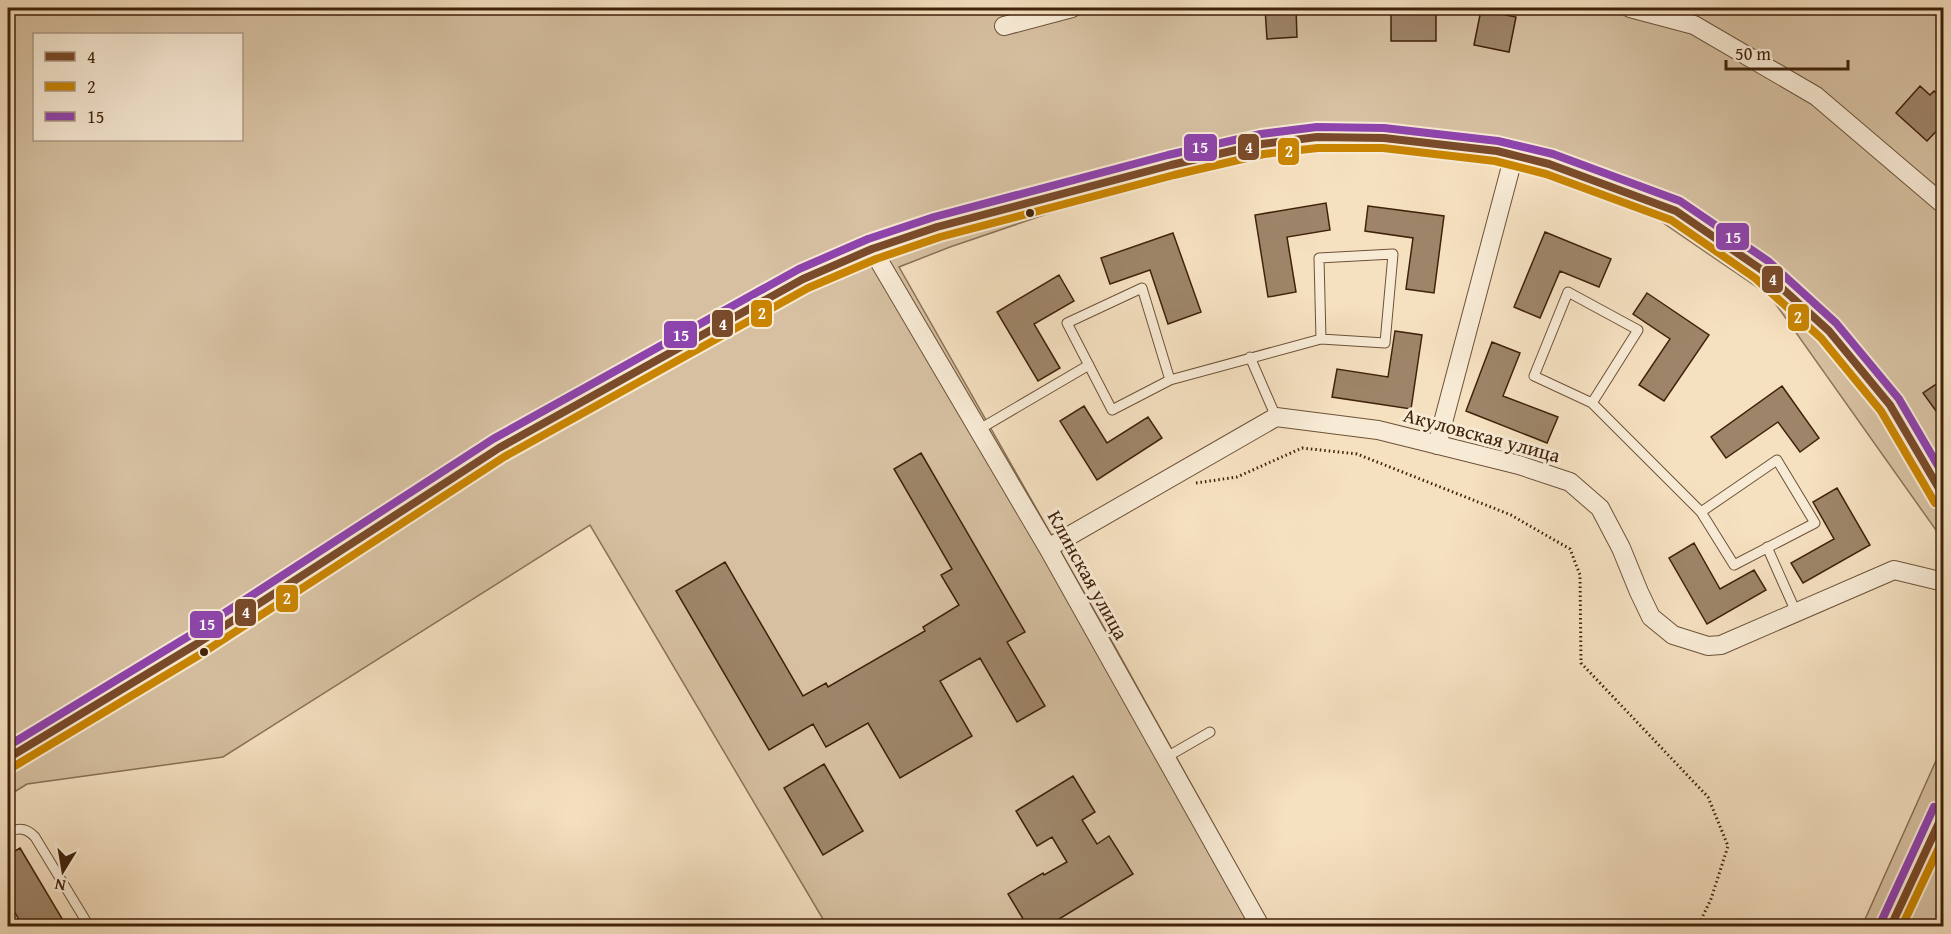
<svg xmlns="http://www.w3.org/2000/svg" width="1951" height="934" viewBox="0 0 1951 934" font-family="'Gentium Book Plus',serif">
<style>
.green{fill:#d6c0a1;stroke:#8b7156;stroke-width:1.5;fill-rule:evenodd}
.building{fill:#9e8569;stroke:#40220a;stroke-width:1.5}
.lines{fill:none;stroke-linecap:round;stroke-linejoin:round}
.lane-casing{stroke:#6d5238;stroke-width:11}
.street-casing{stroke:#6d5238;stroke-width:20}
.path{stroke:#40220a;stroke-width:3;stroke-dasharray:1.5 3;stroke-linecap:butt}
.lane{stroke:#f8ebd6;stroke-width:9}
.street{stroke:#f8ebd6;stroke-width:18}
.bus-1-casing{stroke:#f8ebd6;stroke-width:12}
.bus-2-casing{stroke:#f8ebd6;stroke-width:12}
.bus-3-casing{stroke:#f8ebd6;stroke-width:12}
.bus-1{stroke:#7a4b2a;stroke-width:8}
.bus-2{stroke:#c98502;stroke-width:8}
.bus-3{stroke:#8e44ad;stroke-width:8}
.bus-dot{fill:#40220a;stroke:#f8ebd6;stroke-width:2}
.labels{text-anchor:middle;stroke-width:6;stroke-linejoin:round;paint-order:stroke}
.street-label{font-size:20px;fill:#40220a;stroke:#f8ebd6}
.line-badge{stroke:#f8ebd6;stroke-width:2}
.badge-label{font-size:16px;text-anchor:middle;font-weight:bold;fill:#fff}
</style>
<rect width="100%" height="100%" fill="#f5e0c0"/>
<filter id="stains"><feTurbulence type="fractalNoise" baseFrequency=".00333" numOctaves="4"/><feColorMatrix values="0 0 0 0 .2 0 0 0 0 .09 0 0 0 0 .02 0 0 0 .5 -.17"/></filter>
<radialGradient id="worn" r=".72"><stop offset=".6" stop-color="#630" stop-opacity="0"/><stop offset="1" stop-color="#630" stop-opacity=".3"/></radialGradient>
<path class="green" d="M8,8H1943V540L1770,296L1650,214L1480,157L1298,149L1135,184L950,247L899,267L1114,645L1270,926H827L590,525L223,757L27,784L8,796ZM34,34H242V140H34Z
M1943,745V926H1862Z"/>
<path class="building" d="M1265,8H1296L1297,37L1267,39Z
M1391,8H1436V41H1391Z
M1481,10L1516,17L1509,52L1474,45Z
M1920,86L1930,95L1934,91L1944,100V123L1927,141L1896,113Z
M1326,203L1330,230L1287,237L1296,292L1268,297L1255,215Z
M1368,206L1444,216L1434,293L1406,289L1413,238L1365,231Z
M1545,232L1611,259L1599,287L1560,271L1540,318L1514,307Z
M1173,233L1201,312L1168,324L1150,270L1110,284L1101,258Z
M1059,275L1074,301L1034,324L1060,368L1038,381L997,312Z
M1647,293L1709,335L1664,401L1639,385L1670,339L1633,314Z
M1395,331L1422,335L1411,409L1332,397L1337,369L1388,377Z
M1492,342L1520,353L1503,396L1558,417L1547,443L1466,411Z
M1944,379V422L1923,393Z
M1782,386L1819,438L1800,452L1778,422L1726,458L1711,437Z
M1084,406L1107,443L1148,417L1162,438L1097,480L1060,421Z
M921,453L1025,632L1007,642L1045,706L1017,722L980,658L940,681L972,736L900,778L868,723L826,747L813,724L769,750L676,591L725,562L803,696L826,683L828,687L925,631L923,627L959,605L941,575L952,569L894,469Z
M1837,488L1870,545L1803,583L1791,563L1834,539L1813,502Z
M1694,543L1720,589L1754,570L1766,590L1707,624L1669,558Z
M824,764L863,831L823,855L784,788Z
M1073,776L1095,812L1082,820L1097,844L1109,836L1133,874L1046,927H1028L1008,894L1043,873L1044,875L1067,862L1052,837L1037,846L1016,811Z
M20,848L67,927H23L8,900V855Z"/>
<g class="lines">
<g class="lane-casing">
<path id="lane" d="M1250,357L1276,417
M1170,380L1142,288L1067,323L1112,410L1170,380L1321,339L1319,258L1393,254L1385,343L1321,339
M1592,403L1638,330L1568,292L1534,376L1592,403L1701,512
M978,430L1089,365
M1777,460L1815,523L1734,565L1701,512Z
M1767,547L1796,612
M1165,758L1210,732
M8,832C19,827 27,828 35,837L89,926"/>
</g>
<g class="street-casing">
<path id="street" d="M1630,8L1694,25L1816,96L1944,205
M1004,26L1072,8
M872,249L1048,548L1260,926
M1437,445L1514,155
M1048,548L1276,417L1378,430L1519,465L1570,482L1600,508L1621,548L1639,592L1651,617L1673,635L1708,646L1721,645L1894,570L1944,582
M8,758L195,645L499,448L803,279L872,249L937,227L1171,165L1262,144L1317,137L1384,138L1497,151L1549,164L1676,211L1762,270L1829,331L1890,405L1944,498
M1891,926L1944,811"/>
</g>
<path class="path" d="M1196,483L1237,477L1302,448L1357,454L1511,515L1570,549L1580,575L1581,663L1708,797L1728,846L1711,899L1698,926"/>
<use href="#lane" class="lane"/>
<use href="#street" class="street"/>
<g class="bus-1-casing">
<path id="bus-1" d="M8,758L195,645L499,448L803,279L872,249L937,227L1171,165L1262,144L1317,137L1384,138L1497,151L1549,164L1676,211L1762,270L1829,331L1890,405L1944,497
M1891,926L1944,812"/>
</g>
<g class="bus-2-casing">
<path id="bus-2" d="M13,767L201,654L504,457L808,288L876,259L940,237L1174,175L1264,154L1318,148H1383L1495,161L1546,174L1671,220L1755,278L1821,338L1881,411L1935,503
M1902,926L1944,837"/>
</g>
<g class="bus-3-casing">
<path id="bus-3" d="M8,746L189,636L493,439L799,269L868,239L934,217L1168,155L1261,134L1317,127L1384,128L1498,141L1553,154L1680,201L1768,261L1836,323L1899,399L1944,476
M1881,922L1934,807"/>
</g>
<use href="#bus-1" class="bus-1"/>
<use href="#bus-2" class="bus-2"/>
<use href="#bus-3" class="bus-3"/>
</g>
<g class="bus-dot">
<circle cx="1030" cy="213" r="5"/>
<circle cx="204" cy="652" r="5"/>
</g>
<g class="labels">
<g class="street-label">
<text transform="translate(1482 435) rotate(15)" y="7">Акуловская улица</text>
<text transform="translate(1088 575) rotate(61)" y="7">Клинская улица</text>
</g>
</g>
<g class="line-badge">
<rect x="1237" y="133" width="23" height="28" rx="6" fill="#7a4b2a"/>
<rect x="1183" y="133" width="35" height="29" rx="6" fill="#8e44ad"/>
<rect x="1277" y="137" width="23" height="29" rx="6" fill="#c98502"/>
<rect x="1715" y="222" width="35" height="29" rx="6" fill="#8e44ad"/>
<rect x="1761" y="265" width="23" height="29" rx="6" fill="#7a4b2a"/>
<rect x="750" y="299" width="23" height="29" rx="6" fill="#c98502"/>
<rect x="1787" y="303" width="23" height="29" rx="6" fill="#c98502"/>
<rect x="711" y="309" width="23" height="29" rx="6" fill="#7a4b2a"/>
<rect x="663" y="320" width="35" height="29" rx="6" fill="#8e44ad"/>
<rect x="275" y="584" width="24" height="29" rx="6" fill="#c98502"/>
<rect x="234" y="598" width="23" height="29" rx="6" fill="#7a4b2a"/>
<rect x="189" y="610" width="35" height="29" rx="6" fill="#8e44ad"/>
</g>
<g class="badge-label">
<text x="1249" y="153">4</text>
<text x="1200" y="153">15</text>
<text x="1289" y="157">2</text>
<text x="1733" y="243">15</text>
<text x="1773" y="285">4</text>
<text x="762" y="319">2</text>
<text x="1798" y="323">2</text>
<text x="723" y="330">4</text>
<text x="681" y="341">15</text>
<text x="287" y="604">2</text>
<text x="246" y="618">4</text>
<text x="207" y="630">15</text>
</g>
<rect width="1951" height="934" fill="none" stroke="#f5e0c0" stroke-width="30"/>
<rect x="9" y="9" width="1933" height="916" fill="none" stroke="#40220a" stroke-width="3"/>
<rect x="15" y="15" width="1921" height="904" fill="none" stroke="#40220a" stroke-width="1.5"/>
<rect x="33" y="33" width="210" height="108" fill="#f8ebd6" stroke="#ae9b84" stroke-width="1.5"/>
<rect x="45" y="52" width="30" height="9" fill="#7a4b2a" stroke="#ae9b84" stroke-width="1.5"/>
<text x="87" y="63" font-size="18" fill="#40220a">4</text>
<rect x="45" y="82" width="30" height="9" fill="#c98502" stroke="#ae9b84" stroke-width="1.5"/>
<text x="87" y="93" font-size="18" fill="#40220a">2</text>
<rect x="45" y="112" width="30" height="9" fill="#8e44ad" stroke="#ae9b84" stroke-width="1.5"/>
<text x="87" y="123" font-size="18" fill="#40220a">15</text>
<g transform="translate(63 871) rotate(191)" stroke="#f8ebd6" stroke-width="4.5" paint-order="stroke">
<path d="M0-4.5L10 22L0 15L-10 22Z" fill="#40220a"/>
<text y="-9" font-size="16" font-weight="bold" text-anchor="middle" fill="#40220a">N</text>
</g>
<path d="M1726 60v9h122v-9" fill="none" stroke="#40220a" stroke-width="3"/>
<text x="1735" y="60" font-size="18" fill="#40220a" stroke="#f8ebd6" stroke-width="4.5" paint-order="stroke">50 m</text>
<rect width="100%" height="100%" filter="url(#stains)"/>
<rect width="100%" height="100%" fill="url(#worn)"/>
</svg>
